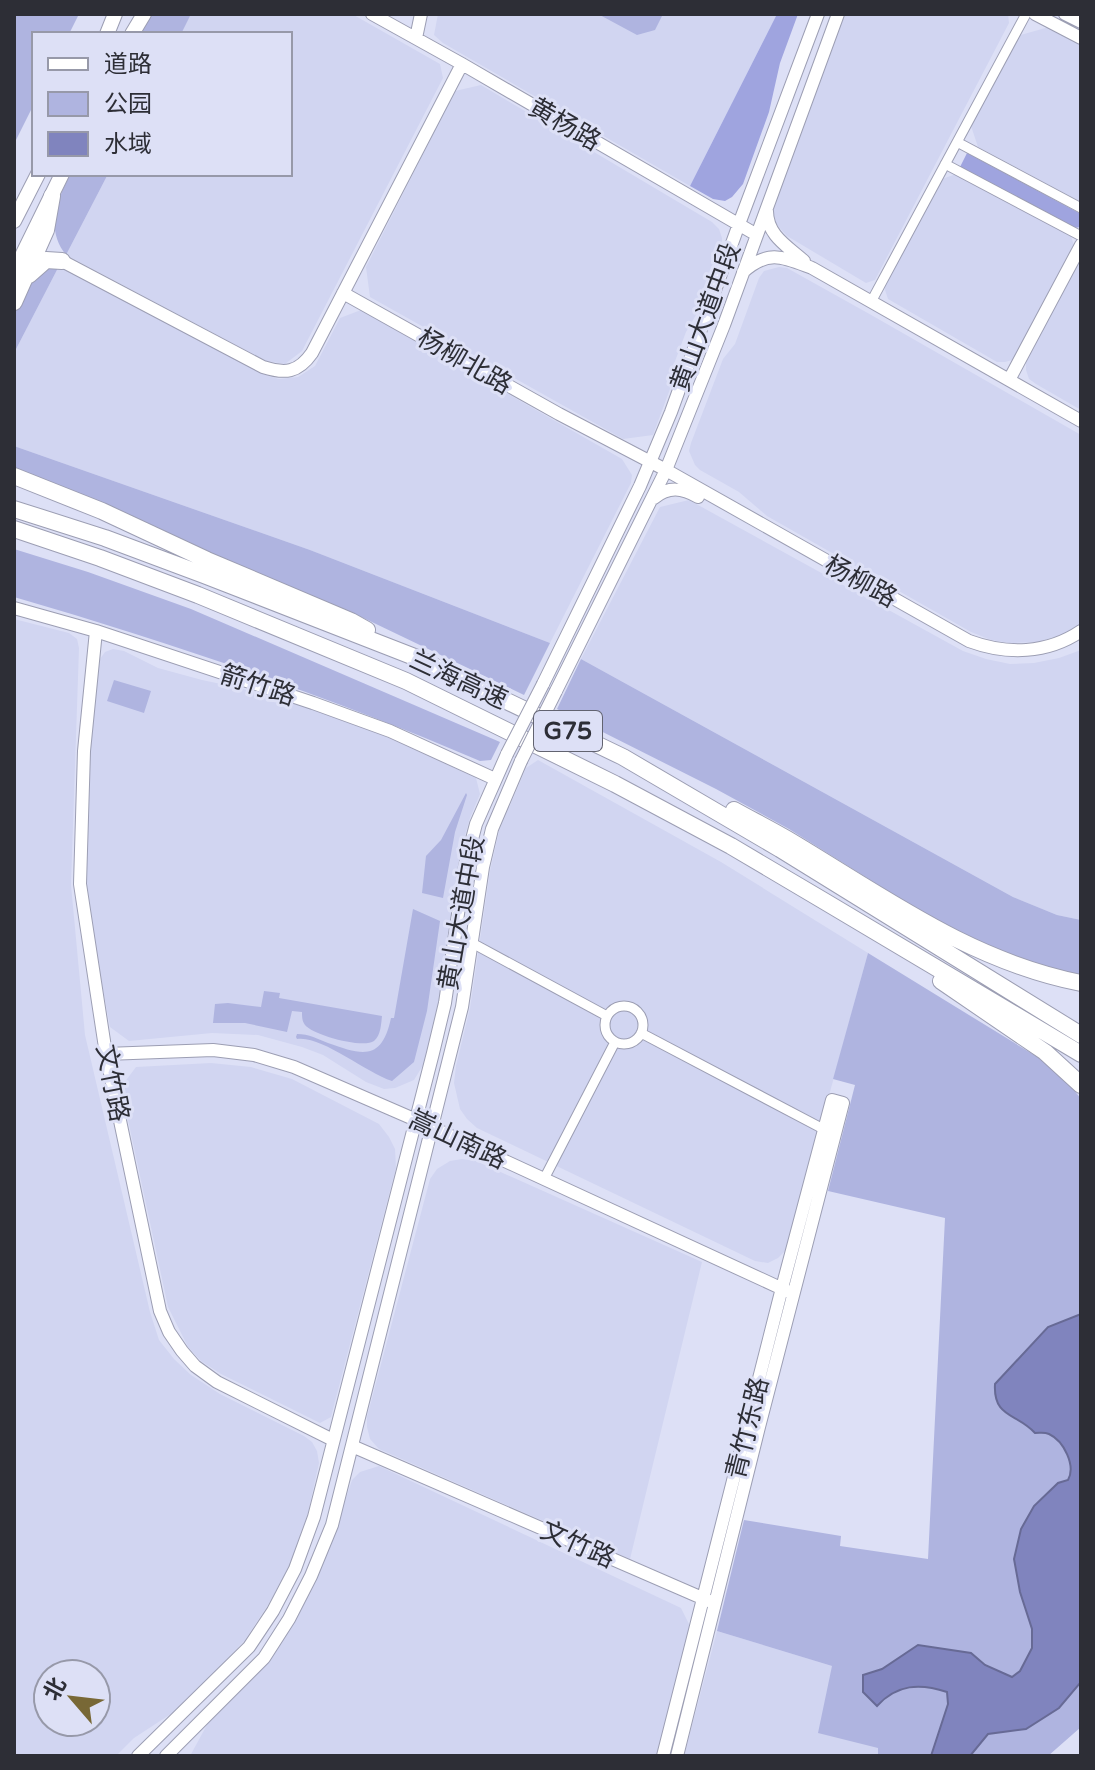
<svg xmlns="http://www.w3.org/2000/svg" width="1095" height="1770" viewBox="0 0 1095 1770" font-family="'Varela Round','Noto Sans SC',sans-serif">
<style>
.built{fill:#d1d5f1;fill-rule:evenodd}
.green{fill:#afb4e0}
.forest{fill:#9fa4df}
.water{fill:#8084be;stroke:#676a95;stroke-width:2}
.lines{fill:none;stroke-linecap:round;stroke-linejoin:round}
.street-casing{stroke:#9c9eb3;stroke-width:11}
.secondary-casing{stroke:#9c9eb3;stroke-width:14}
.primary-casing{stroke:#9c9eb3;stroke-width:16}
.highway-casing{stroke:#9c9eb3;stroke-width:18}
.street{stroke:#fff;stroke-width:9}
.secondary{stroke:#fff;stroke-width:12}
.primary{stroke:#fff;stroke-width:14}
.highway{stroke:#fff;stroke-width:16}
.secondary-bridge-casing{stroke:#9c9eb3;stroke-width:14;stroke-linecap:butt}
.secondary-bridge{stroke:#fff;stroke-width:12}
.labels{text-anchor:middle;stroke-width:6;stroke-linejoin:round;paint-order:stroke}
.shield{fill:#dde0f6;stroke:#626370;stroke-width:2}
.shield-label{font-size:24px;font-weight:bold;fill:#2d2e36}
.street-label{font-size:26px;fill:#2d2e36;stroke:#dde0f6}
</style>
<rect width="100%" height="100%" fill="#dde0f6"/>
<path class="built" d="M191,14H352L440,64L443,78L302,351L285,364L266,361L66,255L108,174H290V34H180Z
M438,14H777L690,186L443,43L434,35Z
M846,14H1008L1009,23L875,280L866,283L787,236L777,225L771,211L836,34Z
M1049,27L1081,43V202L978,147L971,126L1017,36Z
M481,85L712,222L719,229L722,238V249L700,308L686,332L674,364L670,389L653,435L623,439L370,297L366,267L455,91Z
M956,174L1071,236L1074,246L1018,354L1012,360L1005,362H997L888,299L884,287L942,179Z
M1081,256V410L1036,384L1029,379L1026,370V361Z
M59,266L268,376L279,379L298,377L315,366L340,318L361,310L622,459L632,475L631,483L550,643L310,550L14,446V353Z
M779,267L787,268L873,316L1081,435V623L1065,634L1039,642L1010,643L991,640L971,632L767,516L739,492L700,470L695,465L689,451L691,443L723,359L735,344L759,278L764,271Z
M689,500L963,651L986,659L1010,664L1034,663L1059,658L1081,650V920L1057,915L1013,897L581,659L660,507Z
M14,619L69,633L77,639L79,648L71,885L85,1035L150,1312L159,1340L174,1359L191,1375L220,1394L304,1436L312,1442L317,1451L319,1463L308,1513L290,1565L268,1605L245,1640L180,1708L134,1738L116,1756H14ZM48,1674H96V1722H48Z
M113,649L124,651L158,668L202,680L240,688L311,709L387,737L476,778L480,794L470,818L461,849L439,1007L425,1062L414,1080L395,1088L384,1089L366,1082L323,1055L302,1047L258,1035L212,1033L129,1041L110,1027L83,884L88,750L100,659L105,652Z
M538,760L721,862L868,953L787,1249L778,1258L768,1263L755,1261L477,1128L467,1119L460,1109L454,1083L456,1066L470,1008L490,871L499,831L526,768Z
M211,1063L251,1067L292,1079L379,1124L389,1137L395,1149L396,1168L331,1417L320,1423L221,1374L201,1361L188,1347L168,1307L121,1087L136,1067Z
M462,1159L476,1161L702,1262L630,1559L379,1449L370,1439L367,1427V1417L430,1179L437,1169L450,1161Z
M379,1466L681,1608L690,1626L657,1756H190L208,1723L268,1661L288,1632L316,1579L336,1528L352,1480L360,1472Z
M717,1631L832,1666L879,1748L878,1756H684Z"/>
<path class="green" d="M14,14H79L69,34H34V104L14,144Z
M152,14H191L181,34H140Z
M598,14H663L655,30L637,35Z
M70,174H108L66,255C45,228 57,202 70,174Z
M52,266H59L14,353C14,342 12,326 14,315C20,292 34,278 52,266Z
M14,446L310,550L550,643L524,695L351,612L240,568L14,472Z
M14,549L88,572L191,609L500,742L491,760L480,761C328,696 172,643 14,597Z
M581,659L1013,897L1057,915L1081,920V976L995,952L915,908L789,829L716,789L557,709Z
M114,680L151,691L144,713L107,701Z
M466,793L467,795L455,832L443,898L422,893L426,856L441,840Z
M413,909L440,921L427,1011L414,1062L392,1081C365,1072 321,1035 297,1039L296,1037L297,1034C309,1034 318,1039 328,1043C364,1056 382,1060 391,1018H394Z
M868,953L1039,1058L1067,1081L1081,1099V1727L1048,1756H878V1748L818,1733L832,1666L717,1631L744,1520L841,1536L840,1546L928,1559L945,1218L828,1191L855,1085L833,1079Z
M264,991L280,993L279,998L382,1016C381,1024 381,1035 374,1041C363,1049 313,1035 305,1025C302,1021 302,1017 302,1012L292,1011L287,1032L245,1023H213L215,1004L228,1003L261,1007Z"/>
<path class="forest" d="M777,14H798L780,63L769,112L743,184L732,197L725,201L713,199L690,186Z
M967,153L1081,214V227L1074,228L960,167Z"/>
<path class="water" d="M1081,1314V1682L1059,1708L1026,1729L988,1734L970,1756H931L948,1704L947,1692C920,1683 897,1684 877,1706L863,1692V1675L882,1669L918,1645L971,1653L985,1665L1012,1677L1020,1671L1032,1648V1629L1020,1592L1014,1559L1021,1529L1034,1506L1058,1483L1068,1480C1076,1466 1064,1441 1049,1434C1044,1432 1041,1433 1035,1433C1017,1413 993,1418 995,1384L1048,1327Z"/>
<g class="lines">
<g class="street-casing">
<path id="street" d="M957,142L1081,208
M945,164L1081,236
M871,302L1026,14
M472,943L607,1016
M605 1025a19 19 0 1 1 38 0a19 19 0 1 1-38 0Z
M641,1033L829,1132
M544,1179L615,1042"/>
</g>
<g class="secondary-casing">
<path id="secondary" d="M372,14L462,64L757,235
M1035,14L1081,38
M1065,14L1081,22
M416,38L421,14
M767,211C767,235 787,246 804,261
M62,261L263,367C285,374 298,373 312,353L462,64
M743,272C769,249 783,257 812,268L1081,421
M343,293L559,414L666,470L969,641C1007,655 1047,654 1081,631
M1009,380L1081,245
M654,498C669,486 682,488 698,497
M14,608L96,631L313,703L390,731L495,779
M96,631L84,751L80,884L106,1054L160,1311L169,1332L182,1351L195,1366L217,1382L333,1440
M543,684L640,486L671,412L739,224L818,14
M556,691L666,470L724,325L838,14
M106,1054L213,1050L254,1055L294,1067L416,1120L787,1291
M352,1446L709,1601
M138,1756L249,1647L273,1611L295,1569L314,1517L433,1053L445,1003L465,866L476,824L507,754
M166,1756L264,1658L289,1619L311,1576L332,1525L462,1007L483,867L492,829L521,761
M663,1756L782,1288L832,1100L843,1103L759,1427L677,1756"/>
</g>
<g class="primary-casing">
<path id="primary" d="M107,34L115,14
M132,34L144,14
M14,221L38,174
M14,272L62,174"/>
</g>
<g class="highway-casing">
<path id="highway" d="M29,275L46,260L62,261
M14,302L46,230L52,196
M14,476L102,511L207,560L351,621L367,630
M14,509L105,538L204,575L417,658L623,757L780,849L1081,1035
M14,529L100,558L198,595L406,681L615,784L731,846L824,901L1081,1054
M734,810C752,820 770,829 787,839C883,896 969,961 1081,983
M941,981L1045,1052L1081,1085"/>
</g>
<use href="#street" class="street"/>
<use href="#secondary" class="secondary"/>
<use href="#primary" class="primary"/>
<use href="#highway" class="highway"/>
<g class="secondary-bridge-casing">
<path id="secondary-bridge" d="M507,754L543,684
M521,761L556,691"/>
</g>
<use href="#secondary-bridge" class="secondary-bridge"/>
</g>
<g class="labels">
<rect class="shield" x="534" y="711" width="68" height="40" rx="6"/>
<g class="shield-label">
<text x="568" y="739">G75</text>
</g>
<g class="street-label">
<text transform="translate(565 124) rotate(30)" y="9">黄杨路</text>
<text transform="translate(705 317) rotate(-70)" y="9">黄山大道中段</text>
<text transform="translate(465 361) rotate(30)" y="9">杨柳北路</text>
<text transform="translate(861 581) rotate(29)" y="9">杨柳路</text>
<text transform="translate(459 679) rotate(25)" y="9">兰海高速</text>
<text transform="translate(258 685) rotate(18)" y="9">箭竹路</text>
<text transform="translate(461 913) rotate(-80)" y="9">黄山大道中段</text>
<text transform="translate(113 1083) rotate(79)" y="9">文竹路</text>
<text transform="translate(458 1139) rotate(25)" y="9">嵩山南路</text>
<text transform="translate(747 1428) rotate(-76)" y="9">青竹东路</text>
<text transform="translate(578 1544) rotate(24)" y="9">文竹路</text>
</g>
</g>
<rect width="1095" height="1770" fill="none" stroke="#2d2e36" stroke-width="32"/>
<rect x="32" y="32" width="260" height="144" fill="#dde0f6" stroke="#9799a9" stroke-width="2"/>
<rect x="48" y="58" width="40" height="12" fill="#ffffff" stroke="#9799a9" stroke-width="2"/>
<text x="104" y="72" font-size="24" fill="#2d2e36">道路</text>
<rect x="48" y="92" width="40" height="24" fill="#afb4e0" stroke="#9799a9" stroke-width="2"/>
<text x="104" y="112" font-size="24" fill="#2d2e36">公园</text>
<rect x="48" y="132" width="40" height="24" fill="#8084be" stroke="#9799a9" stroke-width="2"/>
<text x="104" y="152" font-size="24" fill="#2d2e36">水域</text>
<g transform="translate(72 1698) rotate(298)"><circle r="38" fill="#dde0f6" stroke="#9799a9" stroke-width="2"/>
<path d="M0-6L14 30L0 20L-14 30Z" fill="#786836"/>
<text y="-12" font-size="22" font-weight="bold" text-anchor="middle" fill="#2d2e36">北</text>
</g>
</svg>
